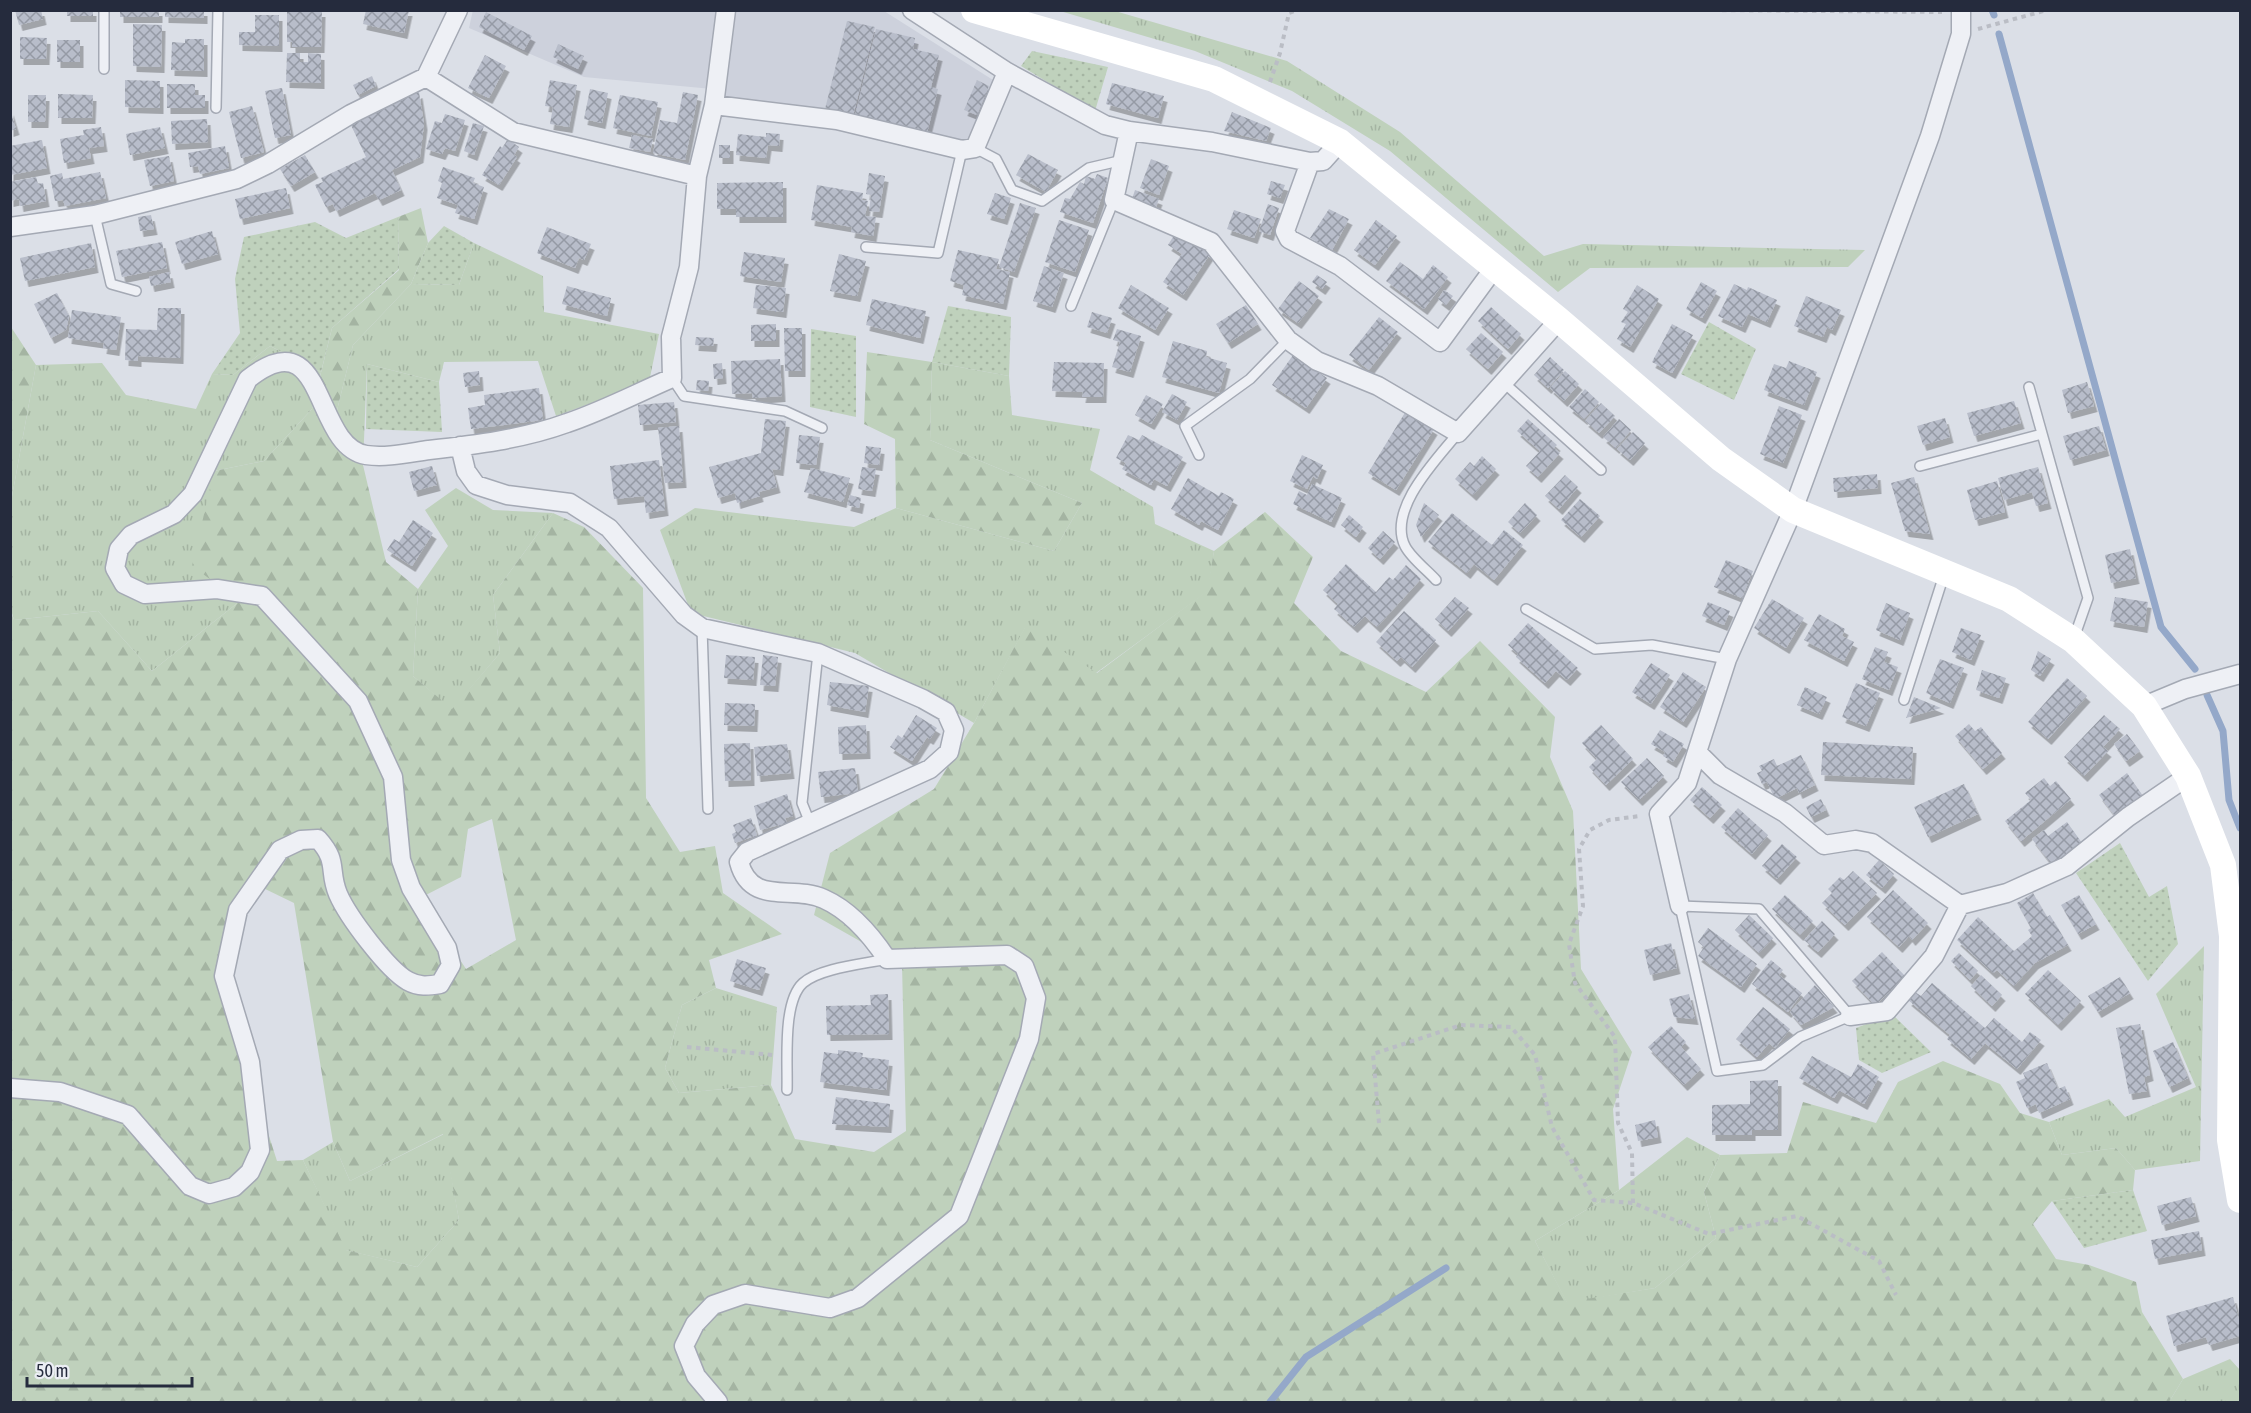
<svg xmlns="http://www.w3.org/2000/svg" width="2251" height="1413" viewBox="0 0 2251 1413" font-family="'Asap Condensed',sans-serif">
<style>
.built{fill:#cdd1dc}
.grass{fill:url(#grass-tufts)}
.forest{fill:url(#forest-firs);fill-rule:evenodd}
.park{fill:url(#park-dots)}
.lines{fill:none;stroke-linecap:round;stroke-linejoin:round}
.stream{stroke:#94a8c9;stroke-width:7}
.building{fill:url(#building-cross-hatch);filter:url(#shadow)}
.lane-casing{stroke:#a4a9b4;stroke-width:12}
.street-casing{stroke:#a4a9b4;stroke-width:21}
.path{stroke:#babdc5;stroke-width:4;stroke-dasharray:4.5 4.5;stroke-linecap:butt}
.lane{stroke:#eef0f5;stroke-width:9}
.street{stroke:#eef0f5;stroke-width:18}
.secondary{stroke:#fff;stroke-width:26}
</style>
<defs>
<pattern id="grass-tufts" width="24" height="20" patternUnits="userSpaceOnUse" patternTransform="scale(1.5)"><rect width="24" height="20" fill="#bfd1bc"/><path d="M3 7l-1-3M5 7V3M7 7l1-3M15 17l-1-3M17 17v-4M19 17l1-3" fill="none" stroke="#a4b4a2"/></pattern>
<pattern id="forest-firs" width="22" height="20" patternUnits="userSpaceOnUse" patternTransform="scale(1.5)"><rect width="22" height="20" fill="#bfd1bc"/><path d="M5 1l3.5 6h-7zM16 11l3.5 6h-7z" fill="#a4b4a2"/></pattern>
<pattern id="park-dots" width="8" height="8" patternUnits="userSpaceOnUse" patternTransform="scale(1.5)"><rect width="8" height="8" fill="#bfd1bc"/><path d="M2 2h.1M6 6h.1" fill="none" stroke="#a4b4a2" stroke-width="1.8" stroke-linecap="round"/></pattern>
<pattern id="building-cross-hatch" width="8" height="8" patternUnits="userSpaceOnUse" patternTransform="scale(1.5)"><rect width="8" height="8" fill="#b8bdca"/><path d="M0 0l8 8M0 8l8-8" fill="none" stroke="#959aa5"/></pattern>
<filter id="shadow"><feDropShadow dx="3.5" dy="6" stdDeviation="0" flood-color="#0004"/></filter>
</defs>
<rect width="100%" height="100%" fill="#dbdfe7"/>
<path class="built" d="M473,10L884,11L993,80L969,145L721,102L723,90L584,77L469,28Z"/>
<path class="grass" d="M1060,11H1115L1287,61L1400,132L1544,256L1583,244L1865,250L1848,267L1590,268L1558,292L1390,151L1292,91L1195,51Z
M474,243L543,276L544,312L659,334L649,382L556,416L538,361L444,362L439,382L367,364L363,465L330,439L353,345L411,284L459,285Z
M270,346L321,372L312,409L264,461L214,471L240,601L152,671L98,611L14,620L11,610V502L36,365L102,363L126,395L196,409L212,374L233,375Z
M932,362L1009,376L1012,415L1100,429L1090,470L1153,507L1155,524L1214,551L1208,591L1096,673L1025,628L974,723L855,653L691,613L660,530L695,508L854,527L896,508L1054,551L1082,503L930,440Z
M456,488L493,510L553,513L493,595L500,653L452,710L413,676L418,589L448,546L425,510Z
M2204,946L2200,1161L2135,1170L2116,1148L2062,1155L2049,1122L2109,1099L2125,1117L2196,1087L2156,994Z
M716,988L777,1007L771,1085L679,1093L665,1068L682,1005Z
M444,1134L459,1220L417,1267L345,1250L303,1160L333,1142L350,1181Z
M1687,1137L1720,1155L1704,1192L1716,1238L1655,1288L1567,1303L1535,1241L1619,1190Z
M2230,1359L2240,1370V1402H2169L2183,1379Z"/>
<path class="forest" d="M421,208L428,243L411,284L353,345L330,439L363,465L386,562L418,589L413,676L452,709L500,653L493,595L553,513L584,527L643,588L646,798L680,852L715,846L723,893L782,934L709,960L716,988L682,1005L665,1068L679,1093L771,1085L795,1139L874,1152L906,1131L902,965L814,915L830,853L934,789L974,723L1025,627L1097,673L1207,591L1214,551L1265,512L1313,557L1294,603L1341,651L1426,692L1480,641L1555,717L1550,757L1573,811L1581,969L1632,1052L1613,1109L1619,1190L1535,1241L1567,1302L1655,1288L1716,1238L1704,1192L1720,1155L1787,1153L1803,1102L1876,1123L1898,1082L1943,1061L2000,1084L2020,1113L2049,1122L2062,1155L2116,1148L2135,1170L2133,1190L2052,1201L2033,1224L2056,1259L2089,1265L2136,1282L2142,1312L2183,1379L2169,1402H11L10,610L14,620L98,611L152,671L240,601L192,566L214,471L264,461L312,409L332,328L399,270L398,217ZM492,819L516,940L466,969L420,898L461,877L468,829ZM261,887L294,903L333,1142L350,1181L443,1134L459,1220L417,1267L346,1250L303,1160L277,1161L218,976L233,904Z
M11,327L36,365L11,502L10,327Z
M867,352L932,362L930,440L1082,503L1054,551L896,508L895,439L864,424Z"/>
<path class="park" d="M1032,51L1108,67L1095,111L1021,66Z
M398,217L399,269L332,328L321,372L270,346L233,375L212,374L240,333L235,279L244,237L315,222L346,238Z
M444,226L474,243L459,285L411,284L428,243Z
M948,306L1011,317L1009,376L932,362Z
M1709,322L1756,349L1734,400L1681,374Z
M811,329L856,336V417L810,407Z
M367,364L439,382L442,432L366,429Z
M2120,843L2149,897L2167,886L2178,944L2148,981L2076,873Z
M1892,1014L1931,1052L1882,1073L1859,1060L1856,1028Z
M2133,1190L2147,1231L2084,1248L2052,1201Z"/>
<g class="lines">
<path class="stream" d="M1992,10L1994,15
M1999,34L2161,627L2195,669
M2207,695L2223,731L2229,800L2240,828
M1270,1402L1306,1357L1446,1268"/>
</g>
<path class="building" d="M15,10H41L43,19L19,25Z
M67,10H93V16H67Z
M120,10H159V17H120Z
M165,10H204V18L165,17Z
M366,10H409L404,33L363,24Z
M287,11H322L321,47H292V42H287Z
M486,12L532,36L524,50L479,27Z
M255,15H279V46L239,45V32H255Z
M847,21L875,27L853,116L825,109Z
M133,24L162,25L161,67L133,66Z
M876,29L915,38L913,49L939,55L931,87L938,89L927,133L855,116Z
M20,37L47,38L46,59H20Z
M185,39H204V71L171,70L172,42L185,43Z
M57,40H80V62H57Z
M558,44L584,56L578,69L553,57Z
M287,53H300V62H308V53L321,54V83L286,82Z
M485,55L506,66L489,98L468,88Z
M372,76L376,86L358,95L353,85Z
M125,80L160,81V108L125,107Z
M550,80L577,85L569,127L550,124L553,107L545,106Z
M977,80L989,86L977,115L964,110Z
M1112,83L1164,96L1158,118L1106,104Z
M167,84H195V95H205V108H167Z
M282,88L291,135L275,138L265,91Z
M590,89L608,93L602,123L584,119Z
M419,92L424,124L420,157L392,170L401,190L379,200L375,193L336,211L333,204L326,207L315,185L323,182L321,178L366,157L350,123Z
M683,92L698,95L685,160L653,153L660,120L677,123Z
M58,94L93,95L92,118H58Z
M28,95H46L45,122H28Z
M620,95L658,102L651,136L613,128Z
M252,106L264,152L241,158L229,112Z
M10,109L16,129L10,131Z
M1232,112L1271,128L1266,141L1224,131Z
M445,114L465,120L455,151L445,148L442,154L426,149L435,121L442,123Z
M207,119L208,142L172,144L171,121Z
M473,123L484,126L474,155L464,151Z
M101,127L104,146L89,148L91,158L64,163L60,139L84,135L83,130Z
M160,127L165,148L130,155L126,134Z
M766,133L780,134L779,146L768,145L766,158L736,155L738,134L766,137Z
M632,135L653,139L650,152L629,148Z
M508,139L519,147L514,155L517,157L499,185L482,175L500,146L502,148Z
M42,140L47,168L10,175V146Z
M719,145H730V158H719Z
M225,146L229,168L200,174L198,166L190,167L188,153Z
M1028,154L1058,170L1046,192L1016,175Z
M305,155L315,172L291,186L280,169Z
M169,156L174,181L150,186L144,160Z
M1151,159L1169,166L1159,195L1140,188Z
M443,167L475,178L473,183L484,187L474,219L455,213L458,205L437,198L442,183L438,181Z
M100,172L106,198L65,206L63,200L55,201L50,176L62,173L63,179Z
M869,173L885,176L879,212L869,211L871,195L866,194Z
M1097,174L1108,178L1093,223L1060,212L1065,198L1070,199L1080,182L1084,184L1086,176L1095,179Z
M36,177L38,184L43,183L46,201L20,206L19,199L10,201V182Z
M1271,181L1285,185L1280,198L1267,194Z
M783,182V217H736V209H717V183Z
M817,185L863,193L862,200L868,201L865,216L876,217L873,236L851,232L852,227L811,220Z
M286,188L290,208L240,219L235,199Z
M1135,190L1159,199L1156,207L1132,199Z
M995,193L1011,198L1004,219L987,214Z
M1020,203L1036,208L1014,272L999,267Z
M1268,204L1279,208L1270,235L1259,231Z
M1329,209L1349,219L1332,250L1310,238Z
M1234,210L1261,219L1254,238L1227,229Z
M151,215L154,229L140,231L138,217Z
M1059,220L1089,230L1075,272L1045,262Z
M1376,220L1397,236L1375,265L1354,250Z
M547,227L591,244L584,260L579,258L575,268L537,253Z
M212,231L218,254L182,264L175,242Z
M1176,232L1210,254L1183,295L1163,282L1182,254L1168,245Z
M162,242L167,268L122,277L116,251Z
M91,243L95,267L25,281L20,258Z
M958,250L999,259L996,269L1010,272L1003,304L962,295L964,285L950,281Z
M744,252L785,258L781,282L740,276Z
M839,254L866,261L857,296L830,291Z
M1400,262L1423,279L1433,265L1448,277L1424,309L1386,281Z
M1044,266L1064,273L1052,307L1033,301Z
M169,272L171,282L151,286L149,277Z
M1317,275L1327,282L1322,289L1312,282Z
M1299,281L1319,296L1298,323L1278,309Z
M1701,282L1717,291L1702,318L1686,309Z
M1734,284L1747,290L1748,287L1777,300L1767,322L1748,314L1742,327L1718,316Z
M756,285L786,288L783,312L753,308Z
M1131,285L1169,308L1155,330L1118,308Z
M1637,285L1659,299L1630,347L1617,339L1626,324L1621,322L1628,312L1623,309Z
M567,286L611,298L607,316L562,304Z
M1444,290L1453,296L1446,305L1438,299Z
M57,293L69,316L66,330L51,338L34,304Z
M1806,296L1841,310L1832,330L1827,327L1823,337L1794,326Z
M872,299L926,311L920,338L866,325Z
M1246,305L1258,324L1228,343L1216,324Z
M1491,307L1521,334L1508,349L1478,321Z
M158,308H181L180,358L138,356V361L125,360L126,329L157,330Z
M72,310L121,317L116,350L103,348L104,343L68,338Z
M1092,312L1112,318L1107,333L1087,327Z
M1379,317L1398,332L1369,370L1349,355Z
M776,324V341H751V325Z
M1672,324L1693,335L1672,373L1652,362Z
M784,328H802V371H785Z
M1117,329L1141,336L1130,372L1112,367L1120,342L1113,340Z
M1481,333L1503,352L1488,369L1466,349Z
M696,337L714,338L713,346L695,345Z
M1173,341L1207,351L1206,357L1227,363L1219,393L1162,377Z
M1293,355L1327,378L1306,408L1272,385Z
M1550,357L1564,370L1548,388L1534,375Z
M780,359L782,396L753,398L752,393L732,394L731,361Z
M1789,361L1817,372L1804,405L1764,390L1774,364L1786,368Z
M1054,362L1104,363L1103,397H1082L1083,392L1052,391Z
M722,363L723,378L714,379L713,364Z
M479,371L480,385L465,387L463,373Z
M1565,371L1579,384L1564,401L1550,388Z
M697,380L709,381L708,391L696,390Z
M2087,382L2094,406L2068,413L2062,390Z
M539,388L543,420L471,429L468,408L485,405L484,395Z
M1585,389L1599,402L1584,419L1569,407Z
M1172,394L1187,402L1177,420L1162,412Z
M1146,395L1163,404L1151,424L1135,415Z
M2014,401L2021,423L1974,436L1967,413Z
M674,402L676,422L640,425L638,405Z
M1601,403L1615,416L1599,433L1585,421Z
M1779,406L1802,415L1783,463L1760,454Z
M1406,411L1434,429L1396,490L1368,473Z
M1945,418L1950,437L1923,445L1917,426Z
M765,419L786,421L780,470L772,469L777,487L759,492L760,496L737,503L735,493L718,498L709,467L761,453Z
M1528,419L1557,445L1554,448L1560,453L1538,477L1526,466L1540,451L1517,431Z
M1619,419L1631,430L1616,448L1603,437Z
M679,426L683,482L665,483L658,428Z
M2099,426L2106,450L2070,460L2063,436Z
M1633,432L1645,443L1630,460L1617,449Z
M799,435L820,437L816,465L796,463Z
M1128,435L1139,440L1142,435L1183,457L1167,486L1154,479L1151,485L1122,469L1126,463L1116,458Z
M866,446L881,448L879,465L864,463Z
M1302,455L1323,465L1317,479L1313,476L1307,489L1290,481Z
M1482,456L1496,469L1473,495L1455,479L1470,462L1474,466Z
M659,460L665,510L646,513L644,496L614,499L610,466Z
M432,466L437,485L414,491L409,472Z
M862,467L876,469L872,491L858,489Z
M2038,467L2048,503L2036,506L2032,492L2004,500L1998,478Z
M811,468L850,478L843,502L804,492Z
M1877,474L1878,488L1834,492L1833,478Z
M1565,475L1578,487L1559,509L1545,496Z
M1914,477L1930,534L1905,531L1891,483Z
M1188,478L1219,496L1221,492L1234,499L1218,530L1201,521L1199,525L1171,509Z
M1997,481L2005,512L1975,520L1967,490Z
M1312,484L1342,498L1331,522L1293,504L1299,491L1307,495Z
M850,495L861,498L859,508L847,505Z
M1580,499L1600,516L1581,537L1561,520Z
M1424,503L1439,515L1421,537L1416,525Z
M1525,503L1537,515L1520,533L1508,522Z
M1452,513L1492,545L1504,530L1523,545L1494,580L1474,564L1467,573L1428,542Z
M1349,515L1363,527L1356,537L1341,525Z
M413,520L433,533L412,566L387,550L394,539L399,542Z
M1383,531L1395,542L1380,559L1368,548Z
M2130,549L2136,578L2111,583L2105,555Z
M1726,560L1753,571L1742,598L1714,587Z
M1346,564L1376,592L1389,577L1393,580L1406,565L1421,579L1377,627L1365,616L1354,627L1334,609L1338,604L1323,590Z
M1455,597L1469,608L1448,631L1435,619Z
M2115,597L2148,602L2144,627L2110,621Z
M1772,599L1804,618L1786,648L1754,628Z
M1708,602L1730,611L1724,625L1702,616Z
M1886,603L1910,613L1900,640L1876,630Z
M1404,611L1436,640L1412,667L1401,657L1397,661L1376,642Z
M1819,614L1845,629L1842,636L1854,642L1844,661L1804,640Z
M1528,623L1578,668L1567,680L1556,671L1545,683L1516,657L1518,654L1508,645Z
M1961,628L1981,635L1971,660L1952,652Z
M1875,647L1888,652L1884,662L1898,667L1889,690L1862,679Z
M2038,651L2051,659L2040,676L2031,670Z
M726,655L755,657L753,680L724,678Z
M763,655L778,657L775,686L760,685Z
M1940,659L1964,668L1950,703L1926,693Z
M1651,663L1670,675L1651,704L1632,692Z
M1982,670L2006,678L1999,698L1976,690Z
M1683,672L1706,687L1683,722L1660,707Z
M2067,678L2087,696L2048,739L2028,722Z
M830,682L869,686L865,712L827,705Z
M1856,683L1880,693L1866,726L1842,717Z
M1805,687L1827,697L1819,714L1797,705Z
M1914,697L1941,708L1906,718Z
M725,703L755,704L754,726L724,725Z
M916,715L937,728L930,739L927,737L912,761L890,747L898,735L902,738Z
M2104,715L2120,729L2103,747L2108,751L2084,776L2064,757Z
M1969,724L1975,731L1981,727L2002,753L1983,769L1955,736Z
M866,725L867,753L839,754L838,727Z
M1601,725L1633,759L1606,785L1589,767L1597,759L1582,743Z
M1660,730L1684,744L1673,762L1663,756L1665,752L1651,744Z
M2127,734L2140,751L2126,761L2114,744Z
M1823,742L1913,747L1911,779L1821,775Z
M750,743L751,780L725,781L724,744Z
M787,744L791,773L757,776L754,747Z
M1801,755L1815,785L1799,793L1797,788L1775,799L1767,782L1762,784L1757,773L1762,771L1759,766L1774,759L1777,766Z
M1647,758L1664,776L1639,800L1621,782Z
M855,768L858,793L821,797L818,772Z
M2127,773L2143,796L2115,816L2099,795Z
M2044,778L2050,786L2056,781L2071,799L2021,841L2005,821L2031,800L2025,793Z
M1964,784L1978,814L1928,837L1914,807Z
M1702,787L1722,805L1710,818L1690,800Z
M787,794L793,816L785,818L787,823L760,830L754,806Z
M1821,799L1826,810L1811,817L1806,807Z
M1738,808L1768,835L1752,854L1721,827Z
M751,818L757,835L735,843L732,834L736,832L733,825Z
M2067,822L2082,843L2052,865L2032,839L2044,830L2048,836Z
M1782,844L1797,857L1777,879L1762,866Z
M1879,860L1894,874L1882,888L1866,875Z
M1853,871L1877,893L1845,925L1822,903L1832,893L1828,889L1840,877L1844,880Z
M1893,890L1928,923L1912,940L1909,936L1899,947L1867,917Z
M2033,893L2047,917L2050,915L2068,945L2035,963L2014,986L1997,970L1993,973L1957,940L1978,917L2014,951L2032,936L2028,930L2031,928L2017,903Z
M1785,895L1813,921L1800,935L1772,909Z
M2079,895L2096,924L2078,934L2061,905Z
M1749,915L1773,938L1759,953L1735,930Z
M1822,921L1835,934L1818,952L1804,940Z
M1708,928L1757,964L1741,987L1698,956L1704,947L1698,942Z
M1671,943L1677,968L1650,975L1644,950Z
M1882,952L1906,977L1875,1005L1852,981Z
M1959,953L1978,971L1970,980L1951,961Z
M737,959L766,968L759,990L730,981Z
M1771,960L1783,970L1779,975L1802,993L1788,1012L1752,984Z
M2048,970L2081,1001L2058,1025L2025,994Z
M1981,975L2002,995L1992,1006L1971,986Z
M2120,977L2130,993L2098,1012L2088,996Z
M1932,983L1985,1028L1994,1018L2022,1042L2030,1032L2041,1040L2017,1069L1985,1043L1971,1059L1947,1039L1950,1035L1908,1000L1915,992L1921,996Z
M1815,985L1834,1007L1801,1025L1790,1012Z
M888,994L889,1034L827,1035L826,1006L871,1005L870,995Z
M1689,994L1695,1019L1674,1017L1669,999Z
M1763,1007L1790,1029L1775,1048L1769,1043L1757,1057L1736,1039Z
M2140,1024L2150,1075L2144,1077L2147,1091L2129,1094L2116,1028Z
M1671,1026L1686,1042L1681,1047L1701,1069L1684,1085L1648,1047Z
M2173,1042L2188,1078L2169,1087L2153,1051Z
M838,1050L863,1053L862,1057L889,1060L886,1090L820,1082L824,1052L838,1054Z
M1812,1056L1851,1077L1858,1064L1879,1077L1864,1104L1839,1090L1834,1098L1799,1078Z
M2047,1063L2058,1089L2065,1086L2070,1099L2039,1113L2036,1104L2027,1108L2016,1082L2025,1078L2023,1073Z
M1778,1080V1130H1752V1135H1712V1105L1750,1104V1081Z
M836,1097L890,1104L888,1127L832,1124Z
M1655,1120L1658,1137L1638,1141L1635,1125Z
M2191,1197L2196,1216L2162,1225L2157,1206Z
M2199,1231L2202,1250L2155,1259L2151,1240Z
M2233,1297L2240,1324V1336L2209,1345L2206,1337L2174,1346L2166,1316Z"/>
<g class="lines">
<g class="lane-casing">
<path id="lane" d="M104,69V10
M216,108L218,10
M975,148L996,159L1012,190L1042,201L1089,168L1123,160
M95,215L111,284L136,291
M866,247L938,253L962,150
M1071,306L1114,200
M672,378L684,396L785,411L822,428
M1503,382L1601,470
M2029,387L2088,598L2074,638
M1199,455L1185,426L1250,379L1288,340
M1920,466L2042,434
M1436,580C1427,570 1411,558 1405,546C1387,509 1437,459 1458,433
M1526,609L1595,649L1652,645L1727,659
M702,628L708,809
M1904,700L1944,575
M810,823L802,803L818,653
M1680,906L1759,909L1850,1016L1800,1037L1763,1065L1717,1071Z
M787,1090C788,1063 782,1002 803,983C820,968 864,964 887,959"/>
</g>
<g class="street-casing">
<path id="street" d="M912,10L1007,72L1105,125L1129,131L1212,142L1310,162L1323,161L1340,142
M426,77L513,132L697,176
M714,105L837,120L962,150L975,148L1007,72
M1129,131L1114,200L1211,242L1288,340L1317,361L1378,386L1458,433L1559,320
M1310,162L1285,231L1289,239L1340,266L1440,342L1495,267
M10,227L95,215L237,179L268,164L351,114L426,77L458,10
M460,446L466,471L476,485L507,495L570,503L609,528L684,615L702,628L818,653L923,699L946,712L954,730L949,752L930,769L747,852L739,862C751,907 792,884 824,899C851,911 871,935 887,959L1007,955L1024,966L1036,998L1029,1039L959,1216L858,1298L830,1308L745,1294L713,1305L695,1324L684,1346L696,1376L718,1402
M2144,706L2185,689L2240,674
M1698,753L1720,775L1785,813L1824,845L1856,840L1872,843L1960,905
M1680,906L1659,814L1687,783L1727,659L1793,510L1930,136L1961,34V10
M1850,1016L1887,1011L1934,956L1960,905L2007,893L2067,866L2128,817L2188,776
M10,1088L60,1092L128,1115L190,1186L209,1194L234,1187L250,1172L260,1150L250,1062L224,976L238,910L280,850L301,840L318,839C339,862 328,870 338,894C348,917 388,970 408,981C419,987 428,986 440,984L451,965L447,948L411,888L401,860L393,777L358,701L262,596L217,589L145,594L124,584L115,568L119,549L131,535L174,514L193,494L248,379C327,316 312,446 366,455C386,458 408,453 429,450C475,445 523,439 567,423C603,411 637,393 672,378L671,337L689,267L697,176L714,105L726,10"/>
</g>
<path class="path" d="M1704,10L1942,12
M1978,29L2047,10
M1270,82L1280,53L1289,13L1298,10
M687,1047L773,1055
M1379,1123L1373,1054L1461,1025L1511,1027L1535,1055L1552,1127L1594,1200L1633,1203L1709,1234L1797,1216L1879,1261L1896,1295
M1633,1203L1632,1153L1618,1123L1615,1037L1575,983L1569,944L1583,906L1579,849L1590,830L1609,820L1640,816"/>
<use href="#lane" class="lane"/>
<use href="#street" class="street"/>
<path class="secondary" d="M974,10L1214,79L1340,142L1559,320L1721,459L1793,510L2009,599L2073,640L2144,706L2188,776L2223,865L2232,936L2230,1140L2240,1200"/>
</g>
<rect width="2251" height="1413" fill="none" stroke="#252b3d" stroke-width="24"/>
<path d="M27 1377v9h165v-9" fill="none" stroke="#252b3d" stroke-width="3"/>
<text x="36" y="1377" font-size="18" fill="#252b3d" stroke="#ebeef4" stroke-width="4.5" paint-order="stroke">50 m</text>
</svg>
